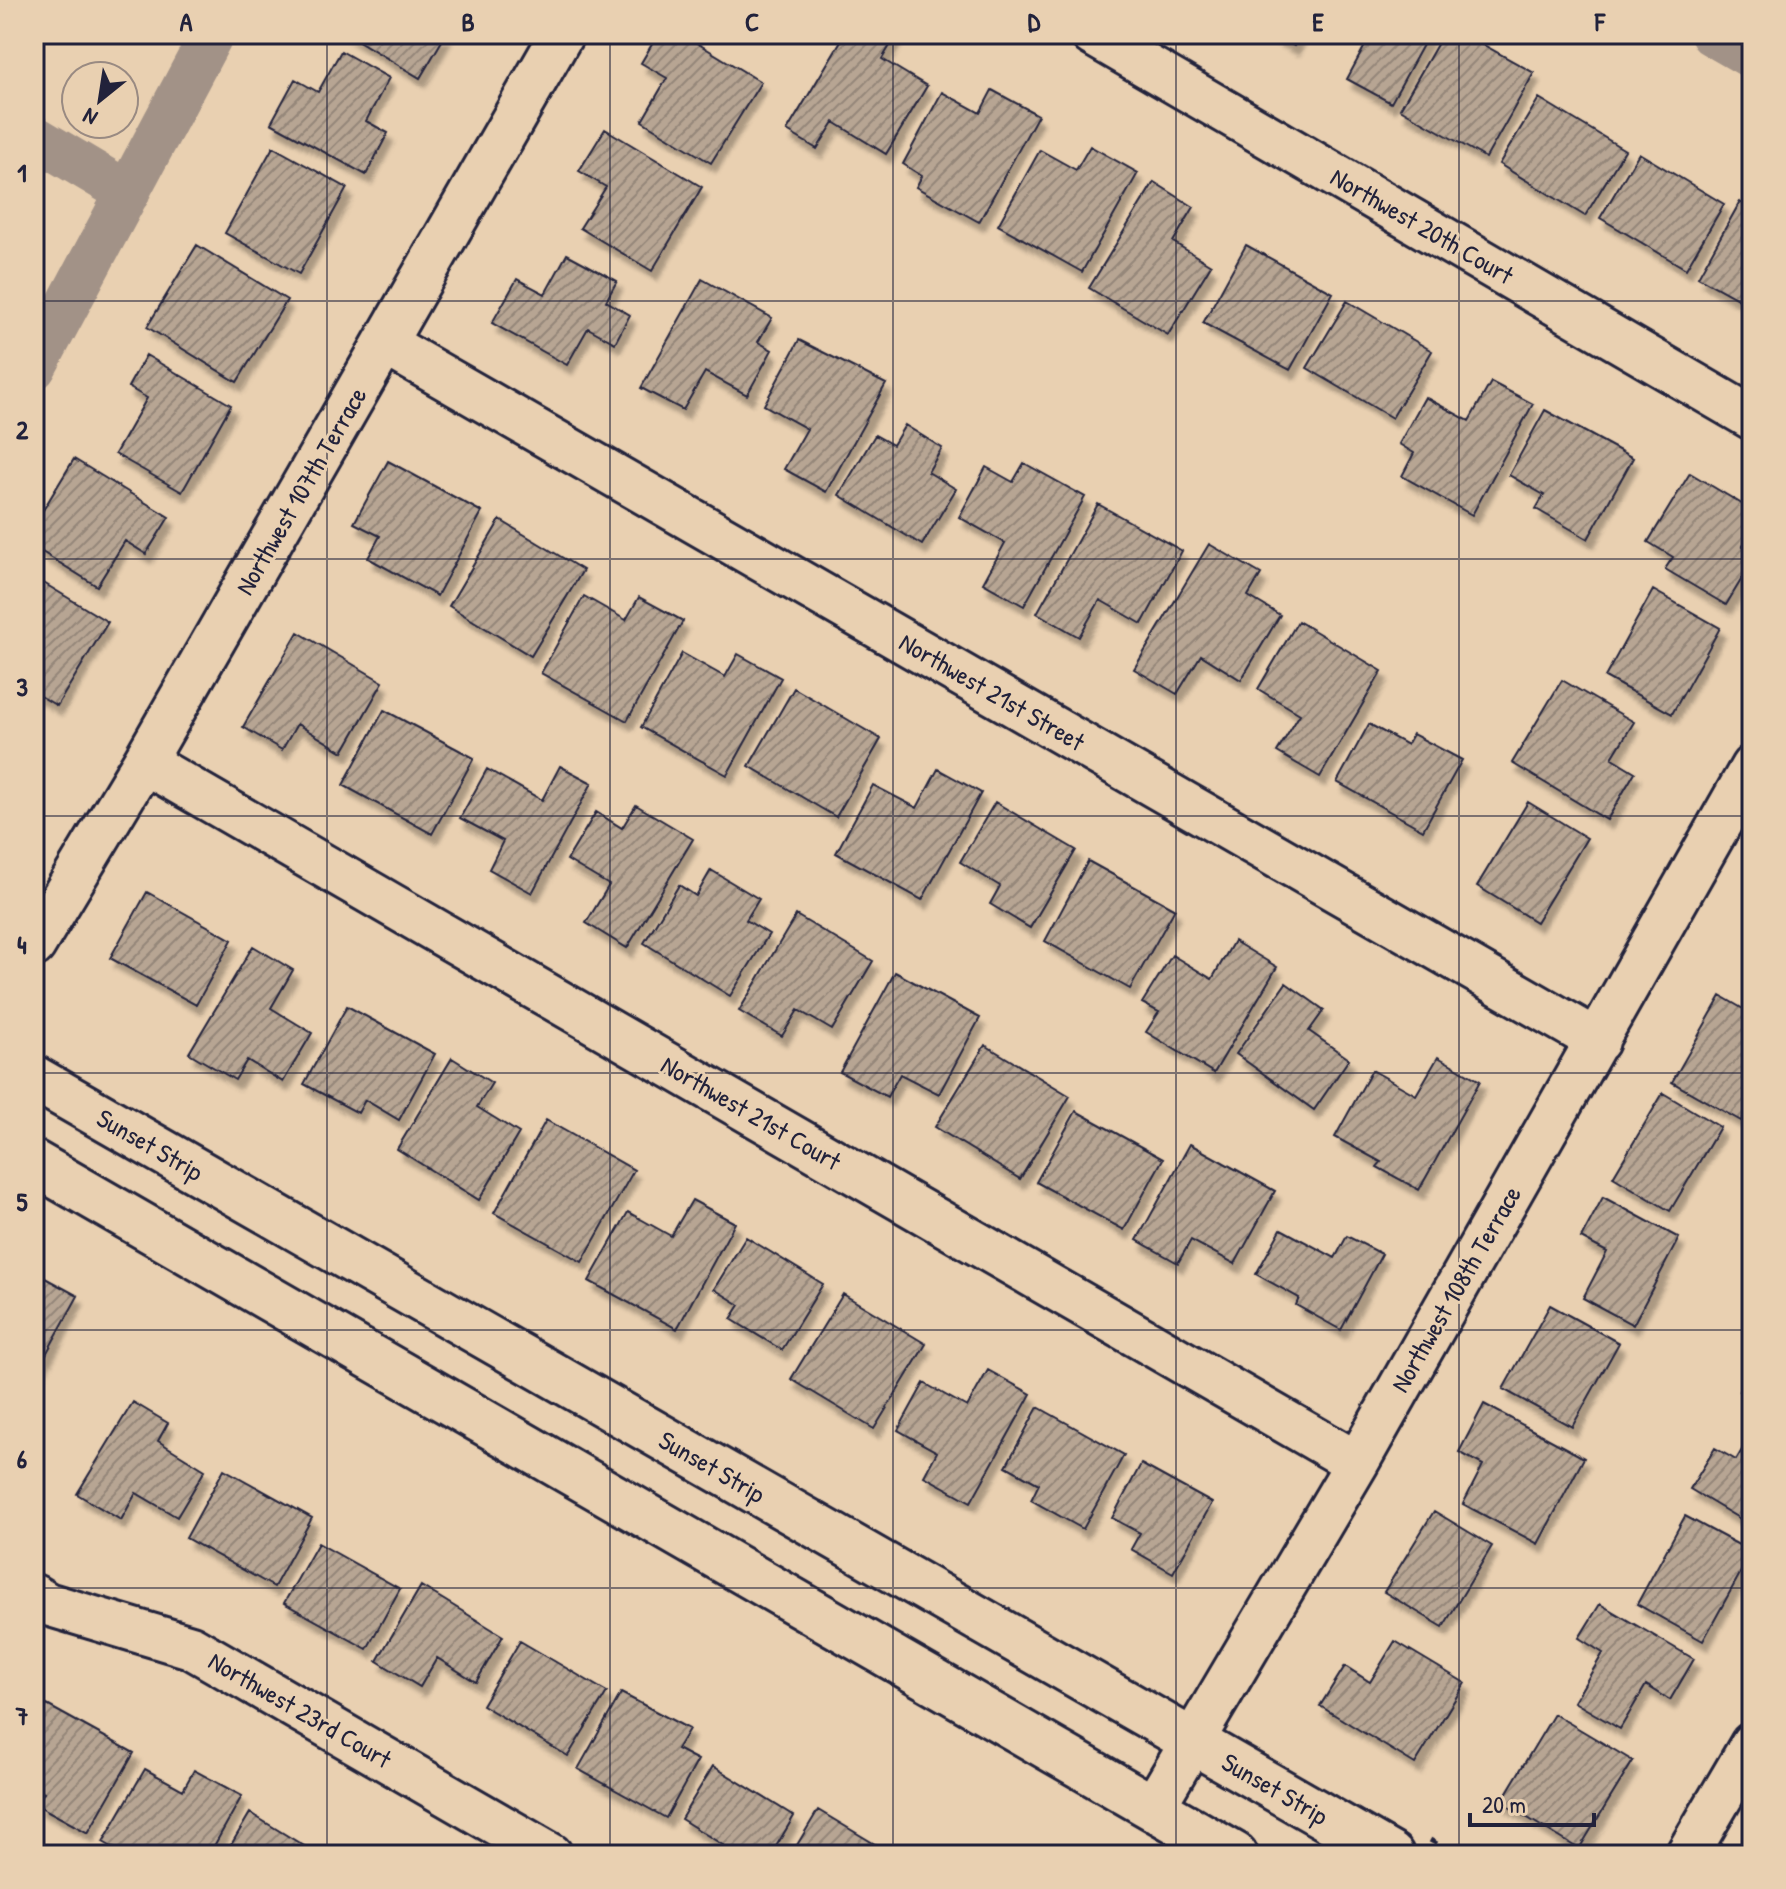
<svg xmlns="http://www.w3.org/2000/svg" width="1786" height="1889" viewBox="0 0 1786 1889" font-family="'Patrick Hand',sans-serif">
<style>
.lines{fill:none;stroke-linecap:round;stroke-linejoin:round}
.canal{stroke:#a29287;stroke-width:44}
.building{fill:url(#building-hatch);stroke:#22223b;stroke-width:2;filter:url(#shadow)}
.minor-casing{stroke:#22223b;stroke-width:48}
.tertiary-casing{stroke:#22223b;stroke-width:50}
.path{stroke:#22223b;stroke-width:5;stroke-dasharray:8 6;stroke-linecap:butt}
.minor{stroke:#e9d0b1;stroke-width:42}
.tertiary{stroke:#e9d0b1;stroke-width:44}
.grid{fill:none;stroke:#22223b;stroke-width:2;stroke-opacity:0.55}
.labels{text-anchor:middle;stroke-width:6;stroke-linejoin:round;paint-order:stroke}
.street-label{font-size:26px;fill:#22223b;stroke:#e9d0b1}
.neatline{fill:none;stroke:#22223b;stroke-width:3}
.grid-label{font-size:26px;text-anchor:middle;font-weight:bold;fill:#22223b}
</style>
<defs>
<pattern id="building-hatch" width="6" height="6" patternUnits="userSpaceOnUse" patternTransform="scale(2)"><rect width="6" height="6" fill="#b7a593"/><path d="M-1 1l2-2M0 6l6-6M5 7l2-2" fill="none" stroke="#948679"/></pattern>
<filter id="shadow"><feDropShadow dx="5" dy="9" stdDeviation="2" flood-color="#0004"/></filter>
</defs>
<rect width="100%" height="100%" fill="#e9d0b1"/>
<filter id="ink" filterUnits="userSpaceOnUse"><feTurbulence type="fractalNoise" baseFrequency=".0125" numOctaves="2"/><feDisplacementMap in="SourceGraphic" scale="16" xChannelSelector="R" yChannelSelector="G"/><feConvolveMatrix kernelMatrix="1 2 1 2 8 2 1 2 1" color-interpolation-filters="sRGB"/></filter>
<g filter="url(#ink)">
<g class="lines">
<path class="canal" d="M1712,34L1752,57
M34,137L128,193
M34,368L212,34"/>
</g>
<path class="building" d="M347,34H446L420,78Z
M658,34H682L761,82L711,163L642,121L667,78L641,63Z
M845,34H897L882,59L927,86L886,154L834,122L817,149L787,131Z
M1272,34H1300L1294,46Z
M1358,34H1429L1391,103L1347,79L1368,40Z
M1443,34H1464L1534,73L1486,158L1400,109Z
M341,51L389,78L366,121L388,133L366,175L271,123L295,79L318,92Z
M992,90L1038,115L979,222L916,187L922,176L903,164L942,92L980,113Z
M1539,98L1625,150L1585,216L1499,164Z
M605,129L702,187L652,271L580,228L606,187L579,171Z
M1090,146L1138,173L1082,272L998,225L1040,150L1076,170Z
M273,147L347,188L299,274L225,233Z
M1639,153L1724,204L1686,269L1600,218Z
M1154,182L1194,207L1173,242L1211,265L1168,335L1089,288Z
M1740,202L1752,209V307L1698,277Z
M197,245L287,300L237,382L147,327Z
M1246,245L1333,293L1290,370L1203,323Z
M567,254L617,281L606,301L630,315L615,343L588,328L567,365L492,323L517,279L545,294Z
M702,279L772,318L758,342L772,350L747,395L705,372L683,410L641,388Z
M1347,301L1432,351L1392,418L1307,368Z
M799,340L886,384L826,492L784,469L807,429L764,405Z
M146,355L231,405L182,492L115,454L147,398L128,387Z
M1491,382L1533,404L1472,515L1402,476L1414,453L1399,444L1425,397L1469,421Z
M1545,410L1633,458L1588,539L1536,509L1544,495L1509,475Z
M905,425L942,448L928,472L956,489L922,545L839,495L875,435L893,445Z
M74,459L169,517L146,554L125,541L97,586L34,547V525Z
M388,461L482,512L437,596L368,558L380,536L354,523Z
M1024,463L1085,497L1024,606L983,583L1005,543L959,517L986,467L1013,482Z
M1690,473L1752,510V530L1743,546L1752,552V562L1726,605L1665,569L1673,557L1648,542Z
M1098,504L1182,551L1142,624L1100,600L1079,637L1037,613Z
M500,520L583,570L531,656L449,606Z
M1209,544L1261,574L1248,596L1280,615L1241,680L1201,655L1177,694L1134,669Z
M42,582L108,622L57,706L34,692V595Z
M1653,590L1720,628L1672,714L1605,677Z
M584,596L626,620L639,597L683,621L627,721L541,673Z
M1298,621L1382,671L1320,777L1277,752L1300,714L1258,689Z
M298,632L383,682L343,752L297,724L282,750L243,727Z
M682,653L725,677L738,654L781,678L727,775L641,727Z
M1562,680L1634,722L1612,758L1635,772L1607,820L1512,763Z
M794,688L881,739L836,817L749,766Z
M384,710L474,758L432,834L343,785Z
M1369,724L1407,745L1413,734L1462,760L1423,830L1337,782Z
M560,766L592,783L532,893L489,869L503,841L460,818L487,769L542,800Z
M938,769L981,793L922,900L836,853L873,785L917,808Z
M995,802L1076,850L1030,928L990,904L1000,886L960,862Z
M1528,802L1587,838L1536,922L1477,886Z
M636,805L693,839L627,948L586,923L609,885L567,860L596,812L622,828Z
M1088,861L1175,909L1130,989L1045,941Z
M711,870L759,899L746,920L769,934L730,996L644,943L679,885L696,896Z
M147,892L232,940L196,1005L110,958Z
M796,915L873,961L832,1030L798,1010L782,1036L739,1011Z
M1234,941L1277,967L1214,1073L1146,1032L1159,1012L1142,1003L1172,955L1212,979Z
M253,946L293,970L271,1008L312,1033L283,1082L247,1060L235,1080L189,1053Z
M895,972L980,1018L939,1094L900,1074L887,1097L840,1072Z
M1286,983L1324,1010L1309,1031L1349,1059L1314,1110L1236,1054Z
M1721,996L1752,1014V1102L1741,1121L1672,1082Z
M347,1006L435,1054L399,1120L365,1100L358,1113L304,1084Z
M985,1045L1070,1096L1020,1179L935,1127Z
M1438,1057L1480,1081L1419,1190L1377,1167L1381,1162L1335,1137L1372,1070L1416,1095Z
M452,1058L492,1083L477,1107L519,1133L479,1200L397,1149Z
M1663,1093L1720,1127L1670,1211L1613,1177Z
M1076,1111L1163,1159L1124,1230L1036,1182Z
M546,1120L634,1170L582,1262L494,1213Z
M1190,1144L1275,1191L1235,1264L1191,1240L1178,1263L1137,1240Z
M1603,1197L1679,1238L1633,1325L1583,1298L1607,1252L1581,1238Z
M692,1200L735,1223L677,1329L589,1281L628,1212L671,1236Z
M1281,1229L1335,1258L1347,1236L1382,1254L1341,1330L1296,1305L1299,1298L1256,1274Z
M746,1237L823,1284L782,1350L731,1319L740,1305L714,1289Z
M34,1272L78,1296L34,1376Z
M843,1294L926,1344L874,1429L791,1379Z
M1550,1305L1619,1343L1572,1427L1503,1389Z
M1752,1368V1398L1739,1391Z
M988,1370L1031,1394L971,1502L924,1476L937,1452L898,1430L924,1383L967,1407Z
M133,1402L168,1423L158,1441L205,1470L177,1517L136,1493L121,1520L77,1494Z
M1484,1404L1584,1458L1538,1544L1463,1504L1483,1465L1459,1452Z
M1038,1407L1124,1455L1083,1529L1031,1500L1039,1484L1006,1466Z
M1752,1433V1526L1690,1489L1715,1448L1736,1460Z
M1141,1464L1212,1503L1173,1573L1131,1549L1140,1533L1112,1518Z
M224,1469L312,1518L274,1587L186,1538Z
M1434,1511L1492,1546L1443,1627L1384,1592Z
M1685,1516L1752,1552L1703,1641L1637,1604Z
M318,1543L400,1589L367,1649L284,1603Z
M421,1586L503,1636L476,1682L437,1658L420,1687L377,1661Z
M1600,1604L1694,1659L1670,1700L1646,1685L1620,1729L1574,1702L1603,1653L1579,1638Z
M520,1641L607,1692L568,1756L482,1705Z
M1395,1641L1465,1683L1415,1764L1320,1706L1345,1666L1370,1682Z
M621,1693L689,1729L677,1749L698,1760L666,1818L578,1769Z
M47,1705L134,1753L88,1833L37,1805L44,1792L34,1787V1728Z
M1554,1714L1633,1761L1579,1849L1501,1802Z
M713,1766L794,1816L771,1855H739L681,1819Z
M145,1769L183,1790L194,1770L242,1796L209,1855H126L103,1842Z
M818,1810L893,1855H791Z
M250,1813L319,1855H225Z"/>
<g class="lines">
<g class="minor-casing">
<path id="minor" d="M1092,34L1752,418
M386,344L1598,1041
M144,762L1357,1463
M34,945L144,762L562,34
M34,1596L47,1604L191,1647L551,1855
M1153,1808L1357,1463L1752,767
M1687,1855L1752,1744"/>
</g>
<g class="tertiary-casing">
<path id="tertiary" d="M34,1078L1391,1855
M34,1163L1235,1855"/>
</g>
<path class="path" d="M1430,1840L1457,1855"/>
<use href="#minor" class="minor"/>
<use href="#tertiary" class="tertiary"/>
</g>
</g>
<path class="grid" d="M327,34V1855M610,34V1855M893,34V1855M1176,34V1855M1459,34V1855M34,301H1752M34,559H1752M34,816H1752M34,1073H1752M34,1330H1752M34,1588H1752"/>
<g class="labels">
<g class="street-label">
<text transform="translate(1422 226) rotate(30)" y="9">Northwest 20th Court</text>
<text transform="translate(301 491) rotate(-60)" y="9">Northwest 107th Terrace</text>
<text transform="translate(992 692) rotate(30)" y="9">Northwest 21st Street</text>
<text transform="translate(751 1113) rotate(30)" y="9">Northwest 21st Court</text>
<text transform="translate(150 1145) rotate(30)" y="9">Sunset Strip</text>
<text transform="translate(1456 1289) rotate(-60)" y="9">Northwest 108th Terrace</text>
<text transform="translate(712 1467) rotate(30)" y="9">Sunset Strip</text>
<text transform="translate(300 1710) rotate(30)" y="9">Northwest 23rd Court</text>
<text transform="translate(1275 1789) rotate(30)" y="9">Sunset Strip</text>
</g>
</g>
<rect width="1786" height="1889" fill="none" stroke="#e9d0b1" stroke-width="88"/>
<g transform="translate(100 100) rotate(210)"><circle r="38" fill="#e9d0b1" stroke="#998a82" stroke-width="2"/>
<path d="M0-6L14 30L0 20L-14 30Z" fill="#22223b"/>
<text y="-12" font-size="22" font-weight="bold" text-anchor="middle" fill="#22223b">N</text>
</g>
<path d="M1470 1813v12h124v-12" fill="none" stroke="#22223b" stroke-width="4"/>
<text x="1482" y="1813" font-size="24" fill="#22223b" stroke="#e9d0b1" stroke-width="6" paint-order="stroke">20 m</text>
<rect x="44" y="44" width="1698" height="1801" class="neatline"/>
<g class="grid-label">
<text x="186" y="31">A</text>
<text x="468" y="31">B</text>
<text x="752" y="31">C</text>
<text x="1034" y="31">D</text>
<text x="1318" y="31">E</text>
<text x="1600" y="31">F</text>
<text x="22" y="182">1</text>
<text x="22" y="439">2</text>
<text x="22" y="696">3</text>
<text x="22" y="954">4</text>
<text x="22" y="1211">5</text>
<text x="22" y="1468">6</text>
<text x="22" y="1725">7</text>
</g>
</svg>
